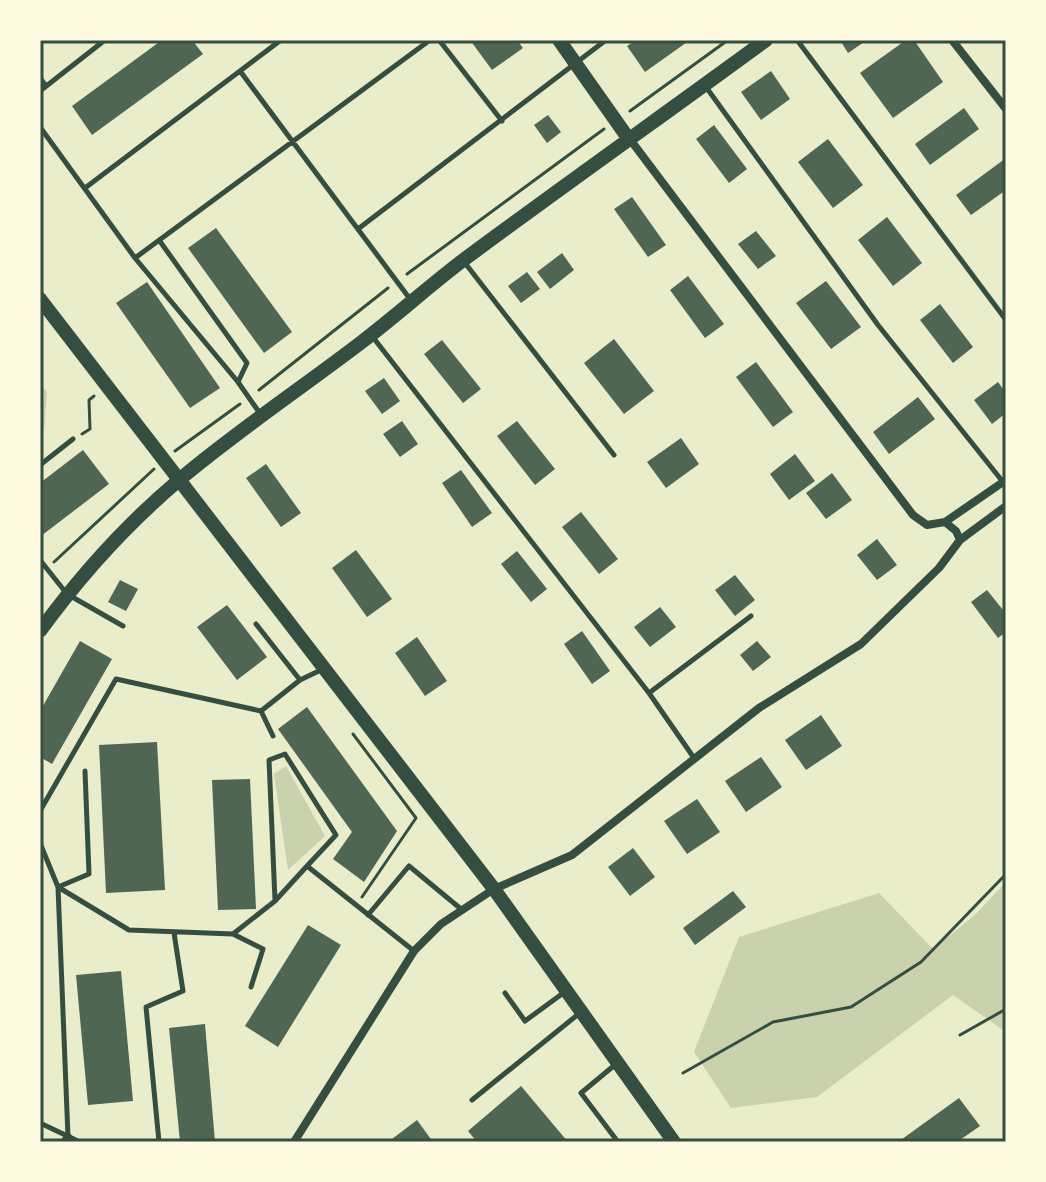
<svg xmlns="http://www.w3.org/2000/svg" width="1046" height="1182" viewBox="0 0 1046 1182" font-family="Overpass,sans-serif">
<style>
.green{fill:#cad2ad}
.building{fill:#4f6655}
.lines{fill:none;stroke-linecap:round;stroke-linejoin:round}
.path{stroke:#344e41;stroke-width:3}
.service{stroke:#344e41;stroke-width:5}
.minor{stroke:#344e41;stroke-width:8}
.tertiary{stroke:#344e41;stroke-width:14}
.secondary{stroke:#344e41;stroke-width:14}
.neatline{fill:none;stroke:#344e41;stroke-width:3}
</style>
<rect width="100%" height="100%" fill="#e9edc9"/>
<path class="green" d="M40,384L47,392L44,431L40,435Z
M286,766L325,836L288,870L274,774Z
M1006,882V1032L953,995L817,1097L731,1108L694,1052L739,937L879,893L933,949L975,915Z"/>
<path class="building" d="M162,40H192L203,54L92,135L72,106Z
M470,40H517L523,48L492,70Z
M636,40H690L645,72L627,46Z
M840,40H867L848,53Z
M906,40H914L943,82L893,118L860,73Z
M771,71L790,99L761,120L741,92Z
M964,108L979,129L930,165L915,144Z
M548,115L561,132L547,143L534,125Z
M714,125L747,169L729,183L696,139Z
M828,139L863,185L833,208L798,162Z
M1006,158V190L971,215L956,195Z
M632,197L666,245L648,257L614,209Z
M887,217L922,263L893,286L858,240Z
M216,228L292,332L264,353L188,248Z
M756,231L776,256L758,269L738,244Z
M562,253L574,270L550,289L537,272Z
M527,272L540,289L521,303L508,286Z
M688,276L724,324L705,338L670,290Z
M826,281L861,327L831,349L796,303Z
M147,282L220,388L190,408L116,303Z
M940,304L973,347L953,363L920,320Z
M614,339L654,391L624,414L584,363Z
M442,340L481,389L463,403L424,354Z
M756,362L793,412L773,427L736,377Z
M384,378L400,401L382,414L365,391Z
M998,382L1006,393V413L992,424L974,400Z
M918,397L935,419L889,454L873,432Z
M402,421L418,444L400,457L383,434Z
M517,421L555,469L535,485L497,436Z
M681,438L699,464L666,488L647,462Z
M83,450L109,484L41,536L40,483Z
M795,454L815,481L789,500L770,474Z
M266,464L301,513L281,527L246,478Z
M461,470L492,513L472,527L442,483Z
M832,473L852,500L826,519L806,493Z
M581,512L618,559L599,574L562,527Z
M877,539L897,565L877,580L857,555Z
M356,550L392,599L367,617L332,568Z
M517,551L547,589L531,602L501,564Z
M735,575L755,600L735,616L715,590Z
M120,580L138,589L126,611L108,602Z
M987,590L1003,610L1006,607V632L998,638L971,602Z
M227,605L267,657L237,680L197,627Z
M660,607L676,627L650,647L634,627Z
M582,631L610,671L592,684L564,644Z
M417,637L447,681L425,696L395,653Z
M80,641L112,659L52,764L40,757V711Z
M757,641L771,657L753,671L740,655Z
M307,707L397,831L364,882L333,859L352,832L278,729Z
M821,715L842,746L806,770L785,740Z
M157,742L165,890L106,893L99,745Z
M761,757L782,787L746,812L725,781Z
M250,779L256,909L218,910L212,780Z
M697,799L720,832L687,854L664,821Z
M633,848L655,877L630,896L608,867Z
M733,891L746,907L695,945L683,928Z
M308,925L341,945L278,1047L245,1026Z
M121,971L133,1101L88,1105L76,975Z
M205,1024L215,1142H180L169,1028Z
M521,1086L568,1142H477L468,1131Z
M959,1098L980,1126L957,1142H898Z
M417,1120L433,1142H388Z"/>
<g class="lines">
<path class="path" d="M630,111L728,40
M407,274L604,129
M259,390L388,288
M82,434L90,429L89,400L94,396
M175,451L240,404
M54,562L154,469
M353,734L416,818L362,897
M960,1035L1006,1009
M683,1073L773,1022L851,1007L921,962L1006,874"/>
<path class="service" d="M439,40L502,121
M797,40L1006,320
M240,71L410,299
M40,78L46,86
M706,87L878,325L1003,482
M40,91L105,40
M40,127L135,258L238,382L261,415
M85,188L281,40
M358,229L606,40
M159,240L247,363L238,382
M135,258L430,40
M465,263L614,455
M372,336L649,693L694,758
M40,465L73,439
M40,560L67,594L123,626
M256,624L300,680
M649,693L751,616
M273,736L261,711L300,680L323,669
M40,811L116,679L261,711
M40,843L58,887L129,930L233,934L275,901L307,866L414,951
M275,900L269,760L285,754L336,835L307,866
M368,915L409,866L461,909
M233,934L263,949L251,987
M505,993L525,1021L566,991
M616,1064L581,1093L618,1142
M472,1100L581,1012
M40,1123L80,1142
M68,1137L58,887L89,874L85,771
M159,1142L146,1007L183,991L174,933"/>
<path class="minor" d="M952,40L1006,109
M629,138L913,515L927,525L945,522L1006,480
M945,522L956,531L960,540
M64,1142L68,1137
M294,1142L414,951L441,924L494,889L572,855L759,708L861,644L939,568L960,540L1006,506"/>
<path class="tertiary" d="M559,40L628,138
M40,631C80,576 127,524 179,480C237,431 303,387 363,341C397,315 428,287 462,261C563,186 665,114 766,40"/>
<path class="secondary" d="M40,299L494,889L674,1142"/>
</g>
<rect width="1046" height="1182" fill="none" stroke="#fefae0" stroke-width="84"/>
<rect x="42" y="42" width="962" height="1098" class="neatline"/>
</svg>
